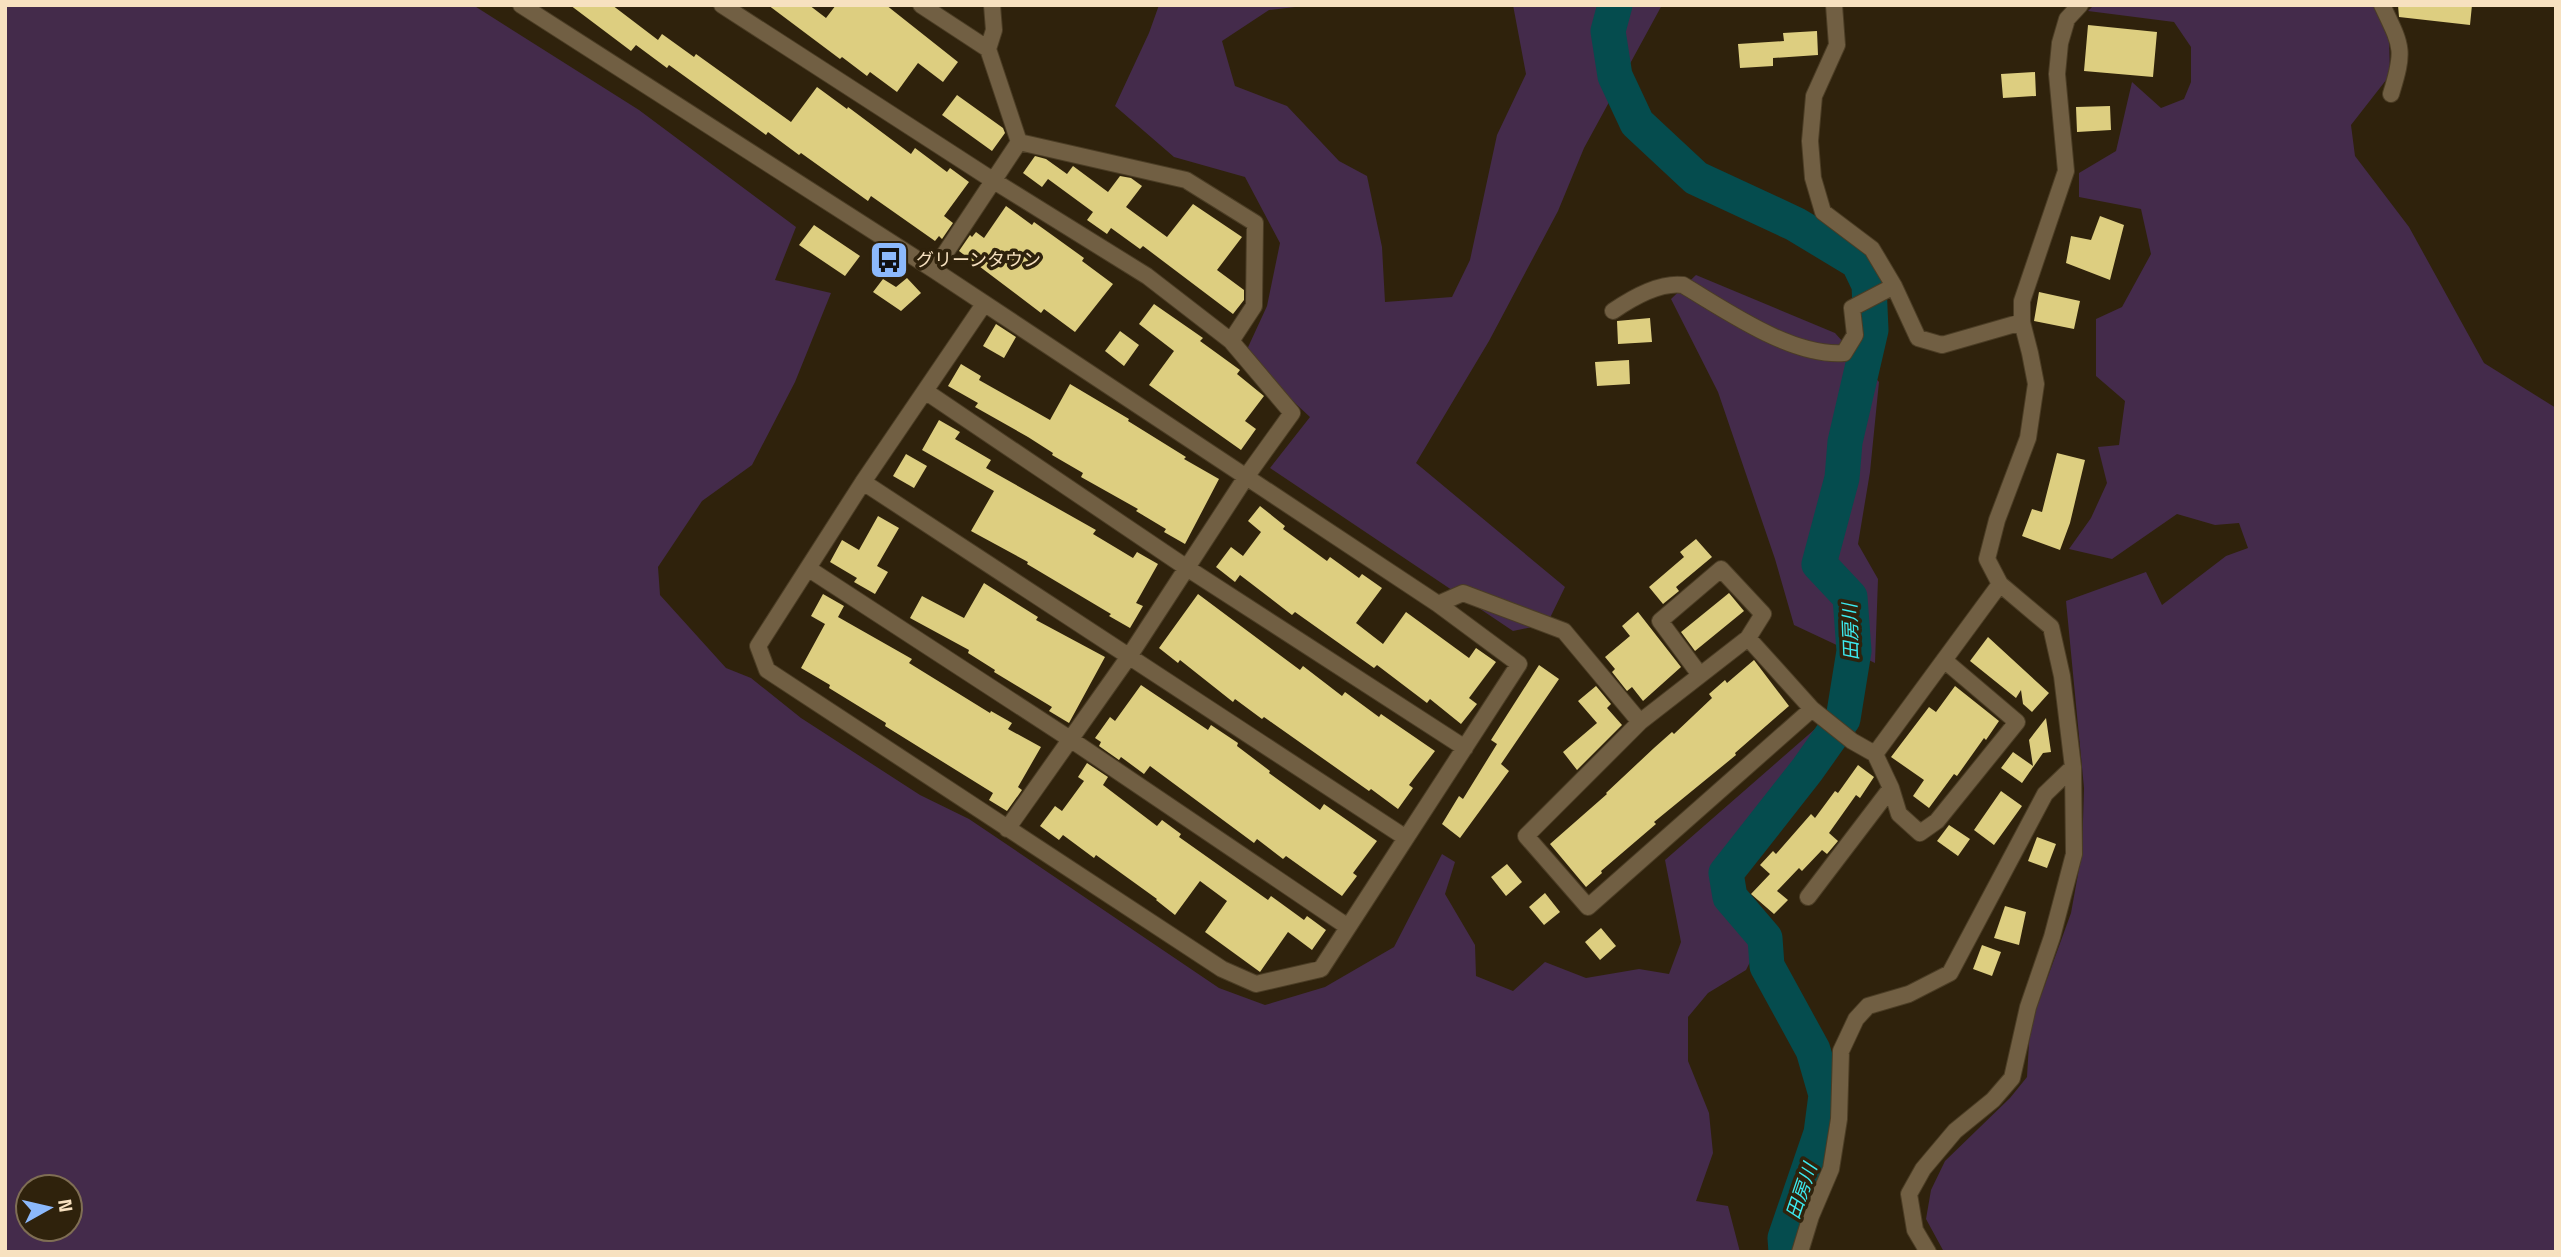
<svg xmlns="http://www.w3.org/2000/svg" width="2561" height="1257" viewBox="0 0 2561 1257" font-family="'Titillium Web','Noto Sans JP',sans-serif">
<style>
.green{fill:#442b4b;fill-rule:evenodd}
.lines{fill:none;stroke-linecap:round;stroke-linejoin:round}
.river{stroke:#054c4e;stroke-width:35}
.building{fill:#ddce80}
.street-casing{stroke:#4b3d25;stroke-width:18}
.street{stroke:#715f43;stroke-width:16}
.labels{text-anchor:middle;stroke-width:7;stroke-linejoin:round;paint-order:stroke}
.poi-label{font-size:18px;fill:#f7e1c0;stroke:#2f220c;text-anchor:start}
.water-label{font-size:19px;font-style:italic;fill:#3ceaef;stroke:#2f220c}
</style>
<rect width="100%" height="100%" fill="#2f220c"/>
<path class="green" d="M5,5H473L639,110L796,227L775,280L831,293L795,382L752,465L702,501L658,567L660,595L726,668L751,678L801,718L920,795L969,819L1219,988L1265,1005L1325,987L1394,947L1442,854L1455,862L1445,894L1475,945L1476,976L1513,991L1545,962L1586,978L1639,969L1669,974L1681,942L1665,860L1815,729L1829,758L1724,871L1717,895L1756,950L1746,970L1708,993L1688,1017V1061L1709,1113L1713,1153L1696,1201L1728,1206L1740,1252H5ZM28,1187H70V1229H28Z
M1159,5H1312L1269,10L1222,41L1235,86L1287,106L1339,161L1367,176L1382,247L1385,302L1452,297L1470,260L1497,135L1526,74L1513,5H1662L1584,148L1558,211L1489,341L1416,463L1565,587L1547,624L1513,631L1270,468L1310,417L1244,356L1267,306L1280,243L1245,177L1174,157L1115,106L1149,33Z
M2094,5H2374L2389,37L2390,75L2351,125L2355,156L2409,227L2484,363L2556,408V1252H1944L1926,1219L1931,1190L1945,1161L2010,1098L2027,1077L2030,1026L2071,913L2082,852L2084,788L2066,601L2146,572L2162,605L2226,556L2248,548L2239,523L2215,525L2177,514L2112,559L2069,549L2091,518L2107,483L2098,447L2119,445L2125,401L2096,376V319L2122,307L2151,254L2141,209L2079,197V173L2116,151L2132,82L2161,108L2184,99L2191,82V47L2174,22L2088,11Z
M1696,275L1835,333L1879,382L1870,472L1858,544L1878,579L1875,663L1794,625L1775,559L1718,392L1671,299Z"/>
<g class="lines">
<path class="river" d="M1615,5L1608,31L1615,76L1637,123L1696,178L1795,224L1858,262L1869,285L1871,330L1845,442L1842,478L1819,564L1850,597L1854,651L1843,719L1807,770L1726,873L1730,897L1765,938L1767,966L1813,1050L1826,1095L1821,1133L1785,1238L1786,1252"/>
</g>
<path class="building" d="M570,5H612L658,40L662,34L694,57L696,54L791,122L817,87L847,109L848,107L911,154L915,148L947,172L950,168L969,182L944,216L953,223L942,239L939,236L935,241L871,196L868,201L801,153L799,155L768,132L766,135L669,65L667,68L636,45L631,51Z
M768,5H809L826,18L836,5H886L958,62L943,82L918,63L897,92L870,72L867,76L842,57L840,59Z
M2398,5H2472L2470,25L2399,17Z
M2088,25L2157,32L2153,77L2084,71Z
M1817,31L1818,55L1773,58V66L1740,68L1738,44L1784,41L1783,33Z
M2035,72L2036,96L2003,98L2001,74Z
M957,95L1003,128L1005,133L992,151L942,115Z
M2110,106L2111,130L2077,132L2076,107Z
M1035,156L1046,159L1067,174L1073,166L1108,192L1120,176L1131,178L1142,186L1126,207L1167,237L1193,204L1242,237L1217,270L1244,290V300L1233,314L1143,246L1140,249L1111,228L1107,234L1087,220L1093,212L1048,179L1042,187L1023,173Z
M1006,206L1032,225L1034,222L1084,258L1082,261L1113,284L1075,332L1044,309L1041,313L959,251L970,235L972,237L976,232L984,238Z
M2100,216L2124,225L2110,280L2066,263L2071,236L2091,240Z
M814,225L860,256L845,276L799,245Z
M907,278L921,293L901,311L873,292L883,279L896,287Z
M2039,292L2080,301L2074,329L2034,321Z
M1154,304L1203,338L1200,341L1240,370L1237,374L1264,396L1245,421L1256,429L1241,450L1149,385L1174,351L1139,324Z
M1650,318L1652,342L1618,344L1617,321Z
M996,324L1016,337L1004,358L983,346Z
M1120,331L1139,345L1124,366L1105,351Z
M1629,360L1630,384L1597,386L1595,362Z
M961,364L981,376L979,380L1050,420L1070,384L1129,419L1128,421L1186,457L1184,459L1219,479L1185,544L1164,532L1166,529L1136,511L1138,509L1081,477L1083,473L1052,455L1053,453L1028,437L975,407L978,403L948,386Z
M939,420L960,432L955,439L991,460L986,468L1096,530L1093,534L1133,558L1137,552L1158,564L1136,603L1143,606L1130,628L1109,616L1111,614L1027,564L1028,562L971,531L994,491L922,450Z
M2057,453L2085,460L2070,523L2060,550L2022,536L2032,509L2042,512Z
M906,454L927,466L914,488L893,476Z
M1260,506L1285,526L1283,529L1327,561L1330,557L1359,578L1362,574L1382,588L1356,623L1383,644L1406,612L1469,658L1476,648L1496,662L1469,698L1477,704L1461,724L1430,699L1427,703L1377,665L1374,668L1295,612L1292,615L1240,575L1235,582L1216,567L1231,547L1243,556L1261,532L1248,521Z
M878,516L899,528L877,566L888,572L875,594L854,582L857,578L830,562L842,540L859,550Z
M1696,539L1712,557L1676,587L1679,591L1663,604L1649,587L1684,557L1680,552Z
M984,583L1038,617L1036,620L1105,657L1069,723L1049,711L1052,707L994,672L995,670L968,653L969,650L910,618L922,596L964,618Z
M1729,593L1744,611L1695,651L1681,632Z
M823,594L844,606L838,617L912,659L909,663L990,713L991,711L1012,723L1008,729L1041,747L1018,787L1022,790L1007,811L989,800L993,793L885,726L886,723L829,688L830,685L801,668L825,624L811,616Z
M1198,594L1300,670L1303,666L1342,696L1345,692L1379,717L1381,714L1435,751L1409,785L1413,788L1398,809L1371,789L1369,791L1264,717L1262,719L1235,699L1233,702L1180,660L1178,663L1159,648Z
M1638,612L1681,667L1643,701L1632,687L1627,691L1612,672L1615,669L1605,657L1630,636L1622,626Z
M1988,637L2049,693L2032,712L2023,704L2021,690L2016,698L1970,661Z
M1754,660L1789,706L1735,753L1736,755L1654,822L1656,824L1601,871L1602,873L1586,887L1550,844L1607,794L1606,793L1654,748L1672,732L1674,734L1712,698L1709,694L1725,680L1727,683Z
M1539,665L1559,679L1501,764L1509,771L1460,838L1442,824L1459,796L1463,799L1497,744L1491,740Z
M1141,685L1208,730L1211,725L1238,743L1237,746L1270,771L1269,773L1320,810L1324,804L1377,841L1353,873L1357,876L1342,896L1286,856L1283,859L1257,839L1254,843L1150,766L1144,774L1121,757L1119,760L1099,746L1101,742L1095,738L1110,717L1115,721Z
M1596,686L1611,704L1607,708L1622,725L1577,770L1563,752L1597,723L1578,701Z
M1955,686L1999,721L1986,740L1984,738L1957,776L1954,774L1929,808L1913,796L1924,780L1891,757L1929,707L1936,712Z
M2046,718L2051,752L2043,753L2022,783L2001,768L2013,752L2033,766L2029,740Z
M1087,763L1108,777L1103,785L1157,826L1162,820L1181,834L1179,837L1268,900L1271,896L1304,920L1307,916L1326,930L1312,950L1288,932L1260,972L1205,932L1227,901L1200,881L1175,915L1156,900L1157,899L1096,855L1094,858L1063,835L1059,840L1040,826L1055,806L1062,811L1084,781L1078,777Z
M1858,765L1874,777L1860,798L1856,795L1829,833L1838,841L1827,854L1822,850L1802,871L1799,868L1777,891L1788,900L1774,914L1751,894L1770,874L1760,865L1773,851L1776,854L1811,814L1815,818L1835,791L1838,793Z
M2001,791L2022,806L1994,845L1974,830Z
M1949,825L1970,839L1958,856L1937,841Z
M2037,837L2056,844L2047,868L2028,861Z
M1507,864L1522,882L1506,896L1491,877Z
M1545,893L1560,912L1544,925L1529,907Z
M2005,906L2026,912L2019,945L1994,938Z
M1601,928L1616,946L1600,960L1585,942Z
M1982,945L2001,952L1992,976L1973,969Z"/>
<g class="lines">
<g class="street-casing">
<path id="street" d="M521,5L934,270L1438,604L1519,664L1321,969L1256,984L1222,969L767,670L758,646L863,482L984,304
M722,5L994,181L1147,276L1231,341
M921,5L988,49
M992,5L994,30L988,49L1019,142
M1834,5L1837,45L1814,96L1810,141L1813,178L1823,212L1872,249L1894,286L1918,338L1942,345L2022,322
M2382,5C2402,47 2405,49 2391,94
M934,270L1019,142
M1613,311C1632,298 1660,282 1683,285C1727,311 1792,357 1844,353L1855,335L1852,308L1894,286
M925,391L1187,568L1465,748
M863,482L1406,838
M809,569L1070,739L1348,927
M1438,604L1463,593L1564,631L1640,722
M1700,675L1660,621L1721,569L1763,614L1748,638
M1875,754L2000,584
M1891,788L1899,814L1920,833L1937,821L2017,722L1944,660
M1007,829L1130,655L1246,477L1292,413L1231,341L1254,306L1255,223L1186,180L1019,142
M1808,897L1891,788L1875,754L1852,741L1812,709L1748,638L1640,722L1526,836L1588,907L1812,709
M1800,1252L1811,1216L1831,1169L1839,1119L1841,1051L1856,1019L1868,1006L1909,994L1950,973L2045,794L2073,767
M1928,1252L1915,1230L1909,1194L1923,1169L1955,1131L1993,1100L2012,1078L2028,1007L2052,937L2074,854L2073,767L2062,676L2051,627L2000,584L1987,559L1997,520L2028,438L2036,384L2030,353L2022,322V301L2066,171L2057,74L2060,43L2067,19L2080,5"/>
</g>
<use href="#street" class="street"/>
</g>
<defs>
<g id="bus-square" transform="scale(2.0125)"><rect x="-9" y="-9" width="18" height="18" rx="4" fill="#8cb9fc" stroke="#2f220c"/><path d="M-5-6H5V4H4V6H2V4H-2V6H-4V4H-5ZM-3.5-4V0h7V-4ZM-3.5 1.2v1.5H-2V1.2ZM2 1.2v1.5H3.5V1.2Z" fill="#111"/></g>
</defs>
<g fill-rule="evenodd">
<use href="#bus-square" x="889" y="260"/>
</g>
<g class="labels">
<g class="poi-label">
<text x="916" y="266">グリーンタウン</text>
</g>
<g class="water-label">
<text transform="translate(1850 632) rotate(-92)" y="7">田房川</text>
<text transform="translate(1801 1191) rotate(-71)" y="7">田房川</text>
</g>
</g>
<rect width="2561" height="1257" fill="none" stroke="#f7e1c0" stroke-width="14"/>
<g transform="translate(49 1208) rotate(82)"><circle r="33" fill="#2f220c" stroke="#7f6e54" stroke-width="2"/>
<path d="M0-5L12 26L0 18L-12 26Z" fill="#8cb9fc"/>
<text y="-10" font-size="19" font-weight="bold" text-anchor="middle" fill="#f7e1c0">N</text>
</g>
</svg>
